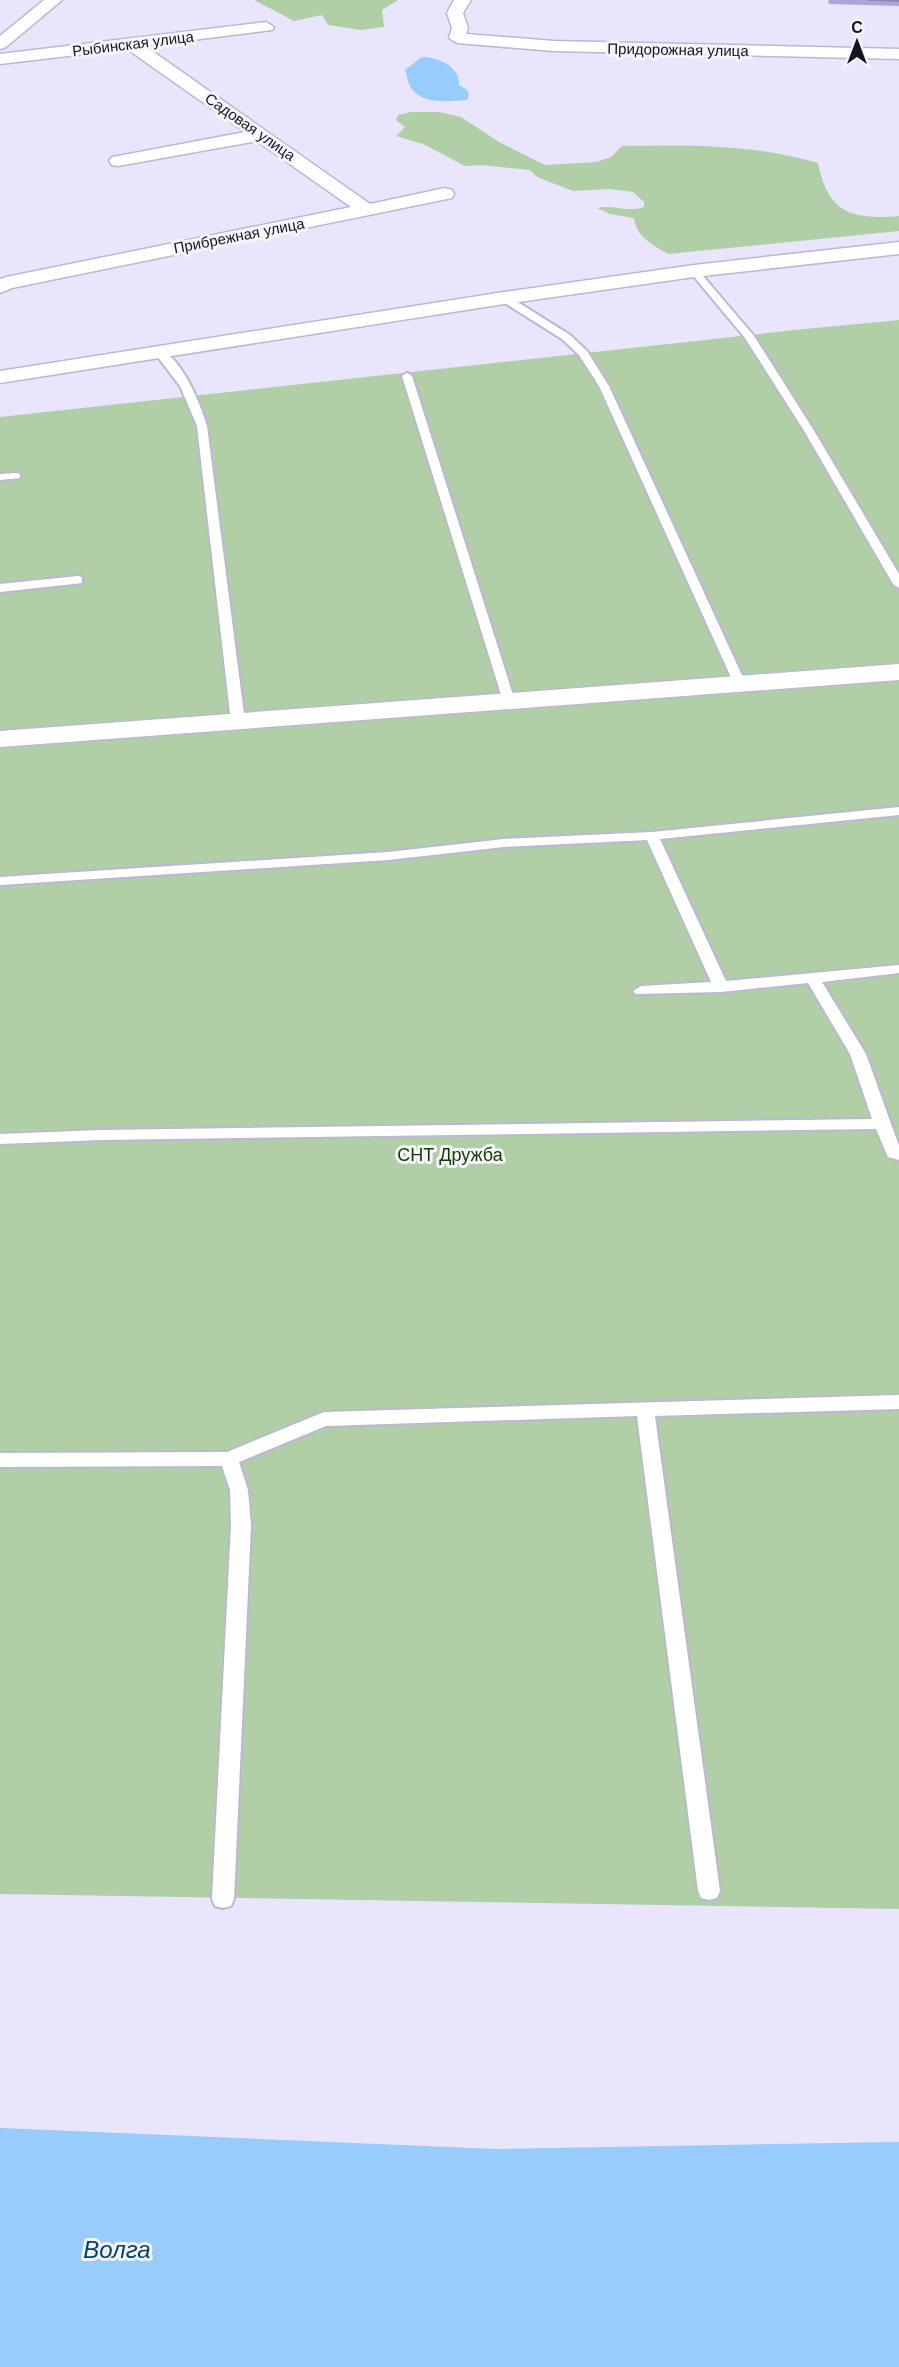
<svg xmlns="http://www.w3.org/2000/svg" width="899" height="2367" viewBox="0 0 899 2367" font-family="Helvetica,sans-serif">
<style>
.green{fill:#b1cfa7}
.water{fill:#97ccfd}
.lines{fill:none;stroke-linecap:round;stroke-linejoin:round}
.service-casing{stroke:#bcb7d4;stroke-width:4}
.minor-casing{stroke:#bcb7d4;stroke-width:3}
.secondary-casing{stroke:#bcb7d4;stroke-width:3}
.service{fill:#fff;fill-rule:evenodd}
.minor{fill:#fff;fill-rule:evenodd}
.secondary{fill:#fff;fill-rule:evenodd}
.wall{fill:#afa3da}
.building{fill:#cbbefd;stroke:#8e85b1;stroke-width:1.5}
.labels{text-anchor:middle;stroke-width:6;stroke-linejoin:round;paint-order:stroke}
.far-street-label{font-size:15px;fill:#17141f;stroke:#f6f5fb}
.park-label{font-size:18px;fill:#123900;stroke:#f6f5fb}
.near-water-label{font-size:24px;font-style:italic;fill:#02426e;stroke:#f6f5fb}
</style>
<rect width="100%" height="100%" fill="#e9e5fd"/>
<path class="green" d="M254,0H398L382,10L384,27L361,30L328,25L322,15L294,21Z
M411,112H439L461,117L499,142L545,165L596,162L611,157L622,146C688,145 754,144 818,163C828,213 851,220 899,216V231L668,254C653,245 636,237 634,218L610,214L597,208C613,204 628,213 644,207V202L633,192L609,189L573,191L537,177L530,170L482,165L465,166L423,144L396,136L405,127L396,120L398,115Z
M899,320V1909L0,1894V417L795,330Z"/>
<path class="water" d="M422,57C437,57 460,66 459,85L467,90L469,95L467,100C449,101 419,106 409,84C407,80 407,74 405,70Z
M0,2128L495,2149L899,2142V2367H0Z"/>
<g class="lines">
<g class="service-casing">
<path id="service" d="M691,269H697L754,336L813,429L899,574V588L893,584L803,429L745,338L691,273Z
M500,296H508L570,335L587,351L609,386L746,684L745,687H735L734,684L599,386L579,355L562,339L500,300Z
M159,349C182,358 200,403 207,426L245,722L238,726L231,722L197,426L180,386L154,352Z
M407,373L412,376L515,701L514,704H504L503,701L402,376Z
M16,473L20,474V478L0,480V474Z
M78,576L82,577V583L0,592V584Z
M899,807V815L660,839L726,981L899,965V973L822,982L866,1054L899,1146V1160L888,1157L876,1129L101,1140L0,1144V1134L101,1130L872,1119L850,1054L808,983L721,992L636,994L633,991L641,986L711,982L647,840L504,847L388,860L0,885V877L388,852L504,839L652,832Z
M899,1395V1409L655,1416L720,1891L717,1898L709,1900L701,1898L698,1891L637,1416L326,1426L239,1462L248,1490L251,1525L234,1899L231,1906L223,1908L215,1906L212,1899L231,1525L230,1490L222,1466L0,1467V1453L227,1452L324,1412Z"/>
</g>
<g class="minor-casing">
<path id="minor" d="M44,0H62L6,47L0,49V36Z
M454,0H471L463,13L468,28L466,34L554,41L899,49V59L554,51L457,43L449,38L452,28L447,13Z
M266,22L274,27L272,30L145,46L370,204L445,188L452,190L454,194L452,198L12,288L0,293V279L6,277L351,207L257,141L118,166L112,165L109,161L112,157L118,156L245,132L127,49L0,64V54Z
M899,664V680L0,747V731Z"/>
</g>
<g class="secondary-casing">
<path id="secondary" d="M899,242V254L694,277L504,304L0,383V371L504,292L694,265Z"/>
</g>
<use href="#service" class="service"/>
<use href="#minor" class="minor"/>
<use href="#secondary" class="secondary"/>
</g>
<path class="wall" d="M828,0H899V6L829,4Z"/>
<path class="building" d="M868,0H899V1Z"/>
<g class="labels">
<g class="far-street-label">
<text transform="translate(133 44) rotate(-7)" y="5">Рыбинская улица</text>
<text transform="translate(678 50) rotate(1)" y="5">Придорожная улица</text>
<text transform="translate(250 127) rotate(35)" y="5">Садовая улица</text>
<text transform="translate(239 236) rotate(-11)" y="5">Прибрежная улица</text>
</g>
<g class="park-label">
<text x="450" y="1161">СНТ Дружба</text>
</g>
<g class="near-water-label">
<text x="117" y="2258">Волга</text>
</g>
</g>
<g transform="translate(857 42)" stroke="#f6f5fb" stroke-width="4.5" paint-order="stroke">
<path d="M0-4.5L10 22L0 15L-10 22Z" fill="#17141f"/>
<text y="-9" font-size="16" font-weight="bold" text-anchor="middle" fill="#17141f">С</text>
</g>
</svg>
